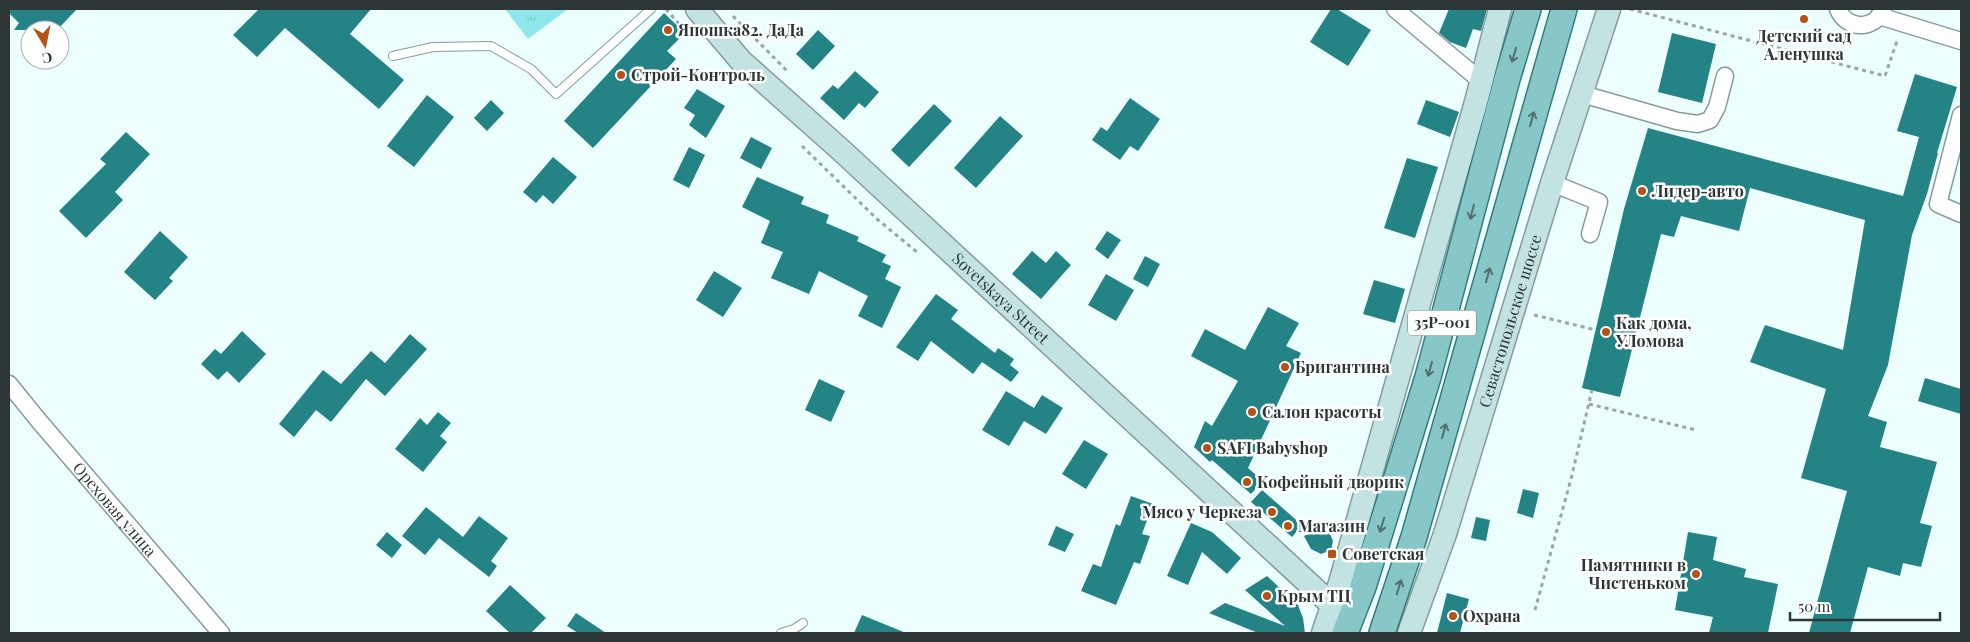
<svg xmlns="http://www.w3.org/2000/svg" width="1970" height="642" viewBox="0 0 1970 642" font-family="'Playfair Display',serif">
<style>
.park{fill:url(#park-tufts)}
.building{fill:#248385}
.lines{fill:none;stroke-linecap:round;stroke-linejoin:round}
.lane-casing{stroke:#879b9b;stroke-width:10}
.street-casing{stroke:#879b9b;stroke-width:19}
.secondary-casing{stroke:#879b9b;stroke-width:25}
.primary-casing{stroke:#347c7d;stroke-width:28}
.path{stroke:#99a6a6;stroke-width:3;stroke-dasharray:4 4;stroke-linecap:butt}
.lane{stroke:#fff;stroke-width:8}
.street{stroke:#fff;stroke-width:16}
.secondary{stroke:#c3e3e3;stroke-width:22}
.primary{stroke:#88c7c8;stroke-width:25}
.oneway{stroke:#517070}
.poi-dot{fill:#b55316;stroke:#fff;stroke-width:2}
.labels{text-anchor:middle;stroke-width:5;stroke-linejoin:round;paint-order:stroke}
.shield{fill:#fff;stroke:#6c7272;stroke-width:1}
.shield-label{font-size:15px;font-weight:bold;fill:#2d3636}
.poi-label{font-size:16px;font-weight:bold;fill:#2d3636;stroke:#fff;text-anchor:start}
.street-label{font-size:16px;fill:#2d3636;stroke:#fff}
</style>
<defs>
<pattern id="park-tufts" width="24" height="20" patternUnits="userSpaceOnUse" patternTransform="scale(1.25)"><rect width="24" height="20" fill="#8ee8e9"/><path d="M3 7l-1-3M5 7V3M7 7l1-3M15 17l-1-3M17 17v-4M19 17l1-3" fill="none" stroke="#7bc8c8"/></pattern>
</defs>
<rect width="100%" height="100%" fill="#edfefe"/>
<path class="park" d="M505,9H568L528,39Z"/>
<path class="building" d="M9,9H77L57,30H14L19,23L9,13Z
M259,9H371L350,34L404,80L379,109L285,28L257,57L233,35Z
M1331,9H1337L1371,30L1348,66L1310,42Z
M1449,9H1487L1481,31L1473,29L1466,48L1450,42L1439,33Z
M664,13L685,33L667,51L676,59L593,148L564,121Z
M818,30L835,46L813,70L796,54Z
M1672,33L1716,44L1702,103L1658,92Z
M855,71L879,92L865,108L859,103L844,120L820,98L833,85L838,89Z
M1915,74L1957,87L1937,153H1938L1927,194L1912,235L1888,365L1868,416L1887,422L1880,447L1937,462L1920,523L1932,526L1921,567L1903,563L1900,576L1868,567L1850,633H1809L1847,491L1801,478L1826,389L1750,362L1765,325L1843,350L1865,220L1750,188L1739,231L1681,216L1674,237L1661,234L1620,397L1582,388L1624,209L1648,128L1903,196L1919,137L1897,131Z
M697,89L725,106L706,138L689,125L695,115L684,108Z
M427,95L454,117L414,167L387,146Z
M1130,98L1160,119L1138,151L1130,146L1120,160L1092,140L1101,127L1107,131Z
M491,100L504,113L487,131L474,118Z
M1426,100L1459,112L1450,137L1417,124Z
M934,104L952,121L909,167L891,150Z
M1000,116L1023,136L976,188L954,168Z
M126,132L150,154L115,192L123,200L86,238L59,211L106,164L100,159Z
M751,137L772,148L761,169L740,158Z
M689,147L705,155L689,188L673,180Z
M553,157L577,177L553,204L543,195L536,203L523,192Z
M1407,158L1438,167L1415,238L1384,228Z
M757,177L804,197L801,204L829,215L826,223L859,237L857,241L886,255L882,262L891,266L885,279L901,287L882,328L858,316L868,296L819,271L809,294L771,278L783,252L761,243L770,221L742,207Z
M160,231L188,257L169,278L173,281L155,300L124,272Z
M1107,231L1121,240L1108,259L1095,249Z
M1032,251L1046,263L1056,251L1071,265L1041,299L1012,274Z
M1145,256L1160,264L1148,287L1133,279Z
M714,271L742,288L723,317L696,300Z
M1106,274L1134,290L1116,321L1088,305Z
M1374,280L1405,289L1395,323L1363,314Z
M936,294L958,310L951,319L995,353L998,348L1014,359L1010,365L1019,372L1011,382L982,362L973,374L931,341L918,361L896,347Z
M1268,307L1299,323L1286,346L1301,353L1248,468L1263,481L1251,494L1212,460L1210,462L1194,447L1205,421L1212,426L1238,381L1191,356L1205,329L1245,350Z
M242,331L266,354L239,383L227,371L218,380L201,364L215,349L221,354Z
M410,334L427,349L385,396L366,379L331,422L316,410L294,437L279,424L323,370L341,384L371,351L385,363Z
M1925,378L1961,389V414L1918,401Z
M819,379L845,391L831,422L805,410Z
M1006,391L1034,408L1042,395L1063,408L1046,434L1024,421L1009,446L982,430Z
M438,412L451,423L440,436L447,442L423,472L395,449L420,418L427,425Z
M1084,440L1108,454L1086,489L1062,474Z
M1523,489L1539,493L1533,518L1517,513Z
M1262,490L1302,525L1292,537L1251,502Z
M1131,496L1153,504L1142,534L1150,536L1140,564L1134,562L1116,605L1081,591L1093,564L1101,567L1116,524L1120,526Z
M426,507L463,537L479,516L508,538L491,561L497,566L489,577L439,538L425,555L402,536Z
M1476,517L1490,520L1486,541L1471,538Z
M1191,523L1212,532L1241,558L1227,574L1202,552L1188,585L1167,576Z
M1056,526L1074,534L1065,552L1048,545Z
M1318,530L1326,531L1330,534L1333,541L1331,550L1321,554L1311,549L1304,536Z
M387,532L402,545L392,558L376,545Z
M1688,532L1717,537L1713,560L1746,569L1744,577L1778,584L1768,633H1709L1713,617L1675,610Z
M1267,576L1298,605L1303,618L1305,633H1258L1209,613L1225,603L1285,626L1245,590Z
M510,585L546,618L531,633H510L486,611Z
M1447,593L1469,599L1460,633H1437Z
M576,613L606,633H578L567,626Z
M862,615L906,633H854Z"/>
<g class="lines">
<g class="lane-casing">
<path id="lane" d="M393,56L433,47L491,46L531,69L556,94L651,9
M781,633L794,629L803,623"/>
</g>
<g class="street-casing">
<g id="street">
<path d="M1395,9L1481,81"/>
<path d="M1838,9C1846,30 1875,31 1883,9"/>
<path d="M1879,16L1961,41"/>
<path d="M1582,94L1677,121L1698,124L1710,120L1717,107L1725,76"/>
<path d="M1961,115L1938,204L1961,214"/>
<path d="M1552,183L1599,202L1590,234"/>
<path id="s1" d="M9,384L39,421L221,633"/>
</g>
</g>
<g class="secondary-casing">
<g id="secondary">
<path id="s2" d="M697,9L741,61L842,151L1333,606"/>
<path d="M1323,633L1340,583L1476,102L1500,9"/>
<path id="s3" d="M1409,633L1445,534L1552,183L1609,9"/>
</g>
</g>
<g class="primary-casing">
<path id="primary" d="M1345,633L1363,587L1428,377L1507,79L1528,9
M1382,633L1414,537L1564,9"/>
</g>
<path class="path" d="M666,9L692,39
M1630,9L1885,76L1898,38
M733,16L788,72
M802,146L877,219L918,253
M1534,315L1596,330
M1589,404L1696,430
M1535,610L1571,479L1592,390"/>
<use href="#lane" class="lane"/>
<use href="#street" class="street"/>
<use href="#secondary" class="secondary"/>
<use href="#primary" class="primary"/>
</g>
<defs><path id="oneway-shaft" d="M-6 0H5M1.5-3L5.5 0L1.5 3" fill="none" stroke-width="1.6" stroke-linecap="round" stroke-linejoin="round" transform="scale(1.25)"/></defs>
<g class="oneway">
<use href="#oneway-shaft" transform="translate(1514 55) rotate(106)"/>
<use href="#oneway-shaft" transform="translate(1532 119) rotate(-74)"/>
<use href="#oneway-shaft" transform="translate(1472 212) rotate(105)"/>
<use href="#oneway-shaft" transform="translate(1488 275) rotate(-74)"/>
<use href="#oneway-shaft" transform="translate(1430 369) rotate(105)"/>
<use href="#oneway-shaft" transform="translate(1444 431) rotate(-74)"/>
<use href="#oneway-shaft" transform="translate(1382 525) rotate(107)"/>
<use href="#oneway-shaft" transform="translate(1399 587) rotate(-73)"/>
</g>
<g class="poi-dot">
<circle cx="1804" cy="19" r="5"/>
<circle cx="668" cy="30" r="5"/>
<circle cx="621" cy="75" r="5"/>
<circle cx="1642" cy="191" r="5"/>
<circle cx="1606" cy="332" r="5"/>
<circle cx="1285" cy="367" r="5"/>
<circle cx="1252" cy="412" r="5"/>
<circle cx="1207" cy="448" r="5"/>
<circle cx="1247" cy="482" r="5"/>
<circle cx="1272" cy="512" r="5"/>
<circle cx="1288" cy="526" r="5"/>
<rect x="1327" y="549" width="10" height="10" rx="2.5"/>
<circle cx="1696" cy="574" r="5"/>
<circle cx="1267" cy="596" r="5"/>
<circle cx="1453" cy="616" r="5"/>
</g>
<g class="labels">
<rect class="shield" x="1408" y="310.5" width="68" height="25" rx="4"/>
<g class="shield-label">
<text x="1442" y="328">35Р-001</text>
</g>
<g class="poi-label">
<text x="678" y="36">Япошка82. ДаДа</text>
<text x="1804" y="42" text-anchor="middle">Детский сад<tspan x="1804" dy="18">Аленушка</tspan></text>
<text x="631" y="81">Строй-Контроль</text>
<text x="1652" y="197">Лидер-авто</text>
<text x="1616" y="329">Как дома,<tspan x="1616" dy="18">УЛомова</tspan></text>
<text x="1295" y="373">Бригантина</text>
<text x="1262" y="418">Салон красоты</text>
<text x="1217" y="454">SAFI Babyshop</text>
<text x="1257" y="488">Кофейный дворик</text>
<text x="1262" y="518" text-anchor="end">Мясо у Черкеза</text>
<text x="1298" y="532">Магазин</text>
<text x="1342" y="560">Советская</text>
<text x="1686" y="571" text-anchor="end">Памятники в<tspan x="1686" dy="18">Чистеньком</tspan></text>
<text x="1277" y="602">Крым ТЦ</text>
<text x="1463" y="622">Охрана</text>
</g>
<g class="street-label">
<text dy="6" stroke="none"><textPath href="#s2" startOffset="420">Sovetskaya Street</textPath></text>
<text dy="6" stroke="none"><textPath href="#s3" startOffset="328">Севастопольское шоссе</textPath></text>
<text dy="6" stroke="none"><textPath href="#s1" startOffset="164">Ореховая улица</textPath></text>
</g>
</g>
<rect width="1970" height="642" fill="none" stroke="#2d3636" stroke-width="20"/>
<g transform="translate(45 45) rotate(170)"><circle r="24" fill="#ffffff" stroke="#abafaf"/>
<path d="M0-4L9 19L0 12L-9 19Z" fill="#b55316"/>
<text y="-8" font-size="14" font-weight="bold" text-anchor="middle" fill="#2d3636">С</text>
</g>
<path d="M1790 612v8h150v-8" fill="none" stroke="#2d3636" stroke-width="2.5"/>
<text x="1798" y="612" font-size="15" fill="#2d3636" stroke="#ffffff" stroke-width="4" paint-order="stroke">50 m</text>
</svg>
